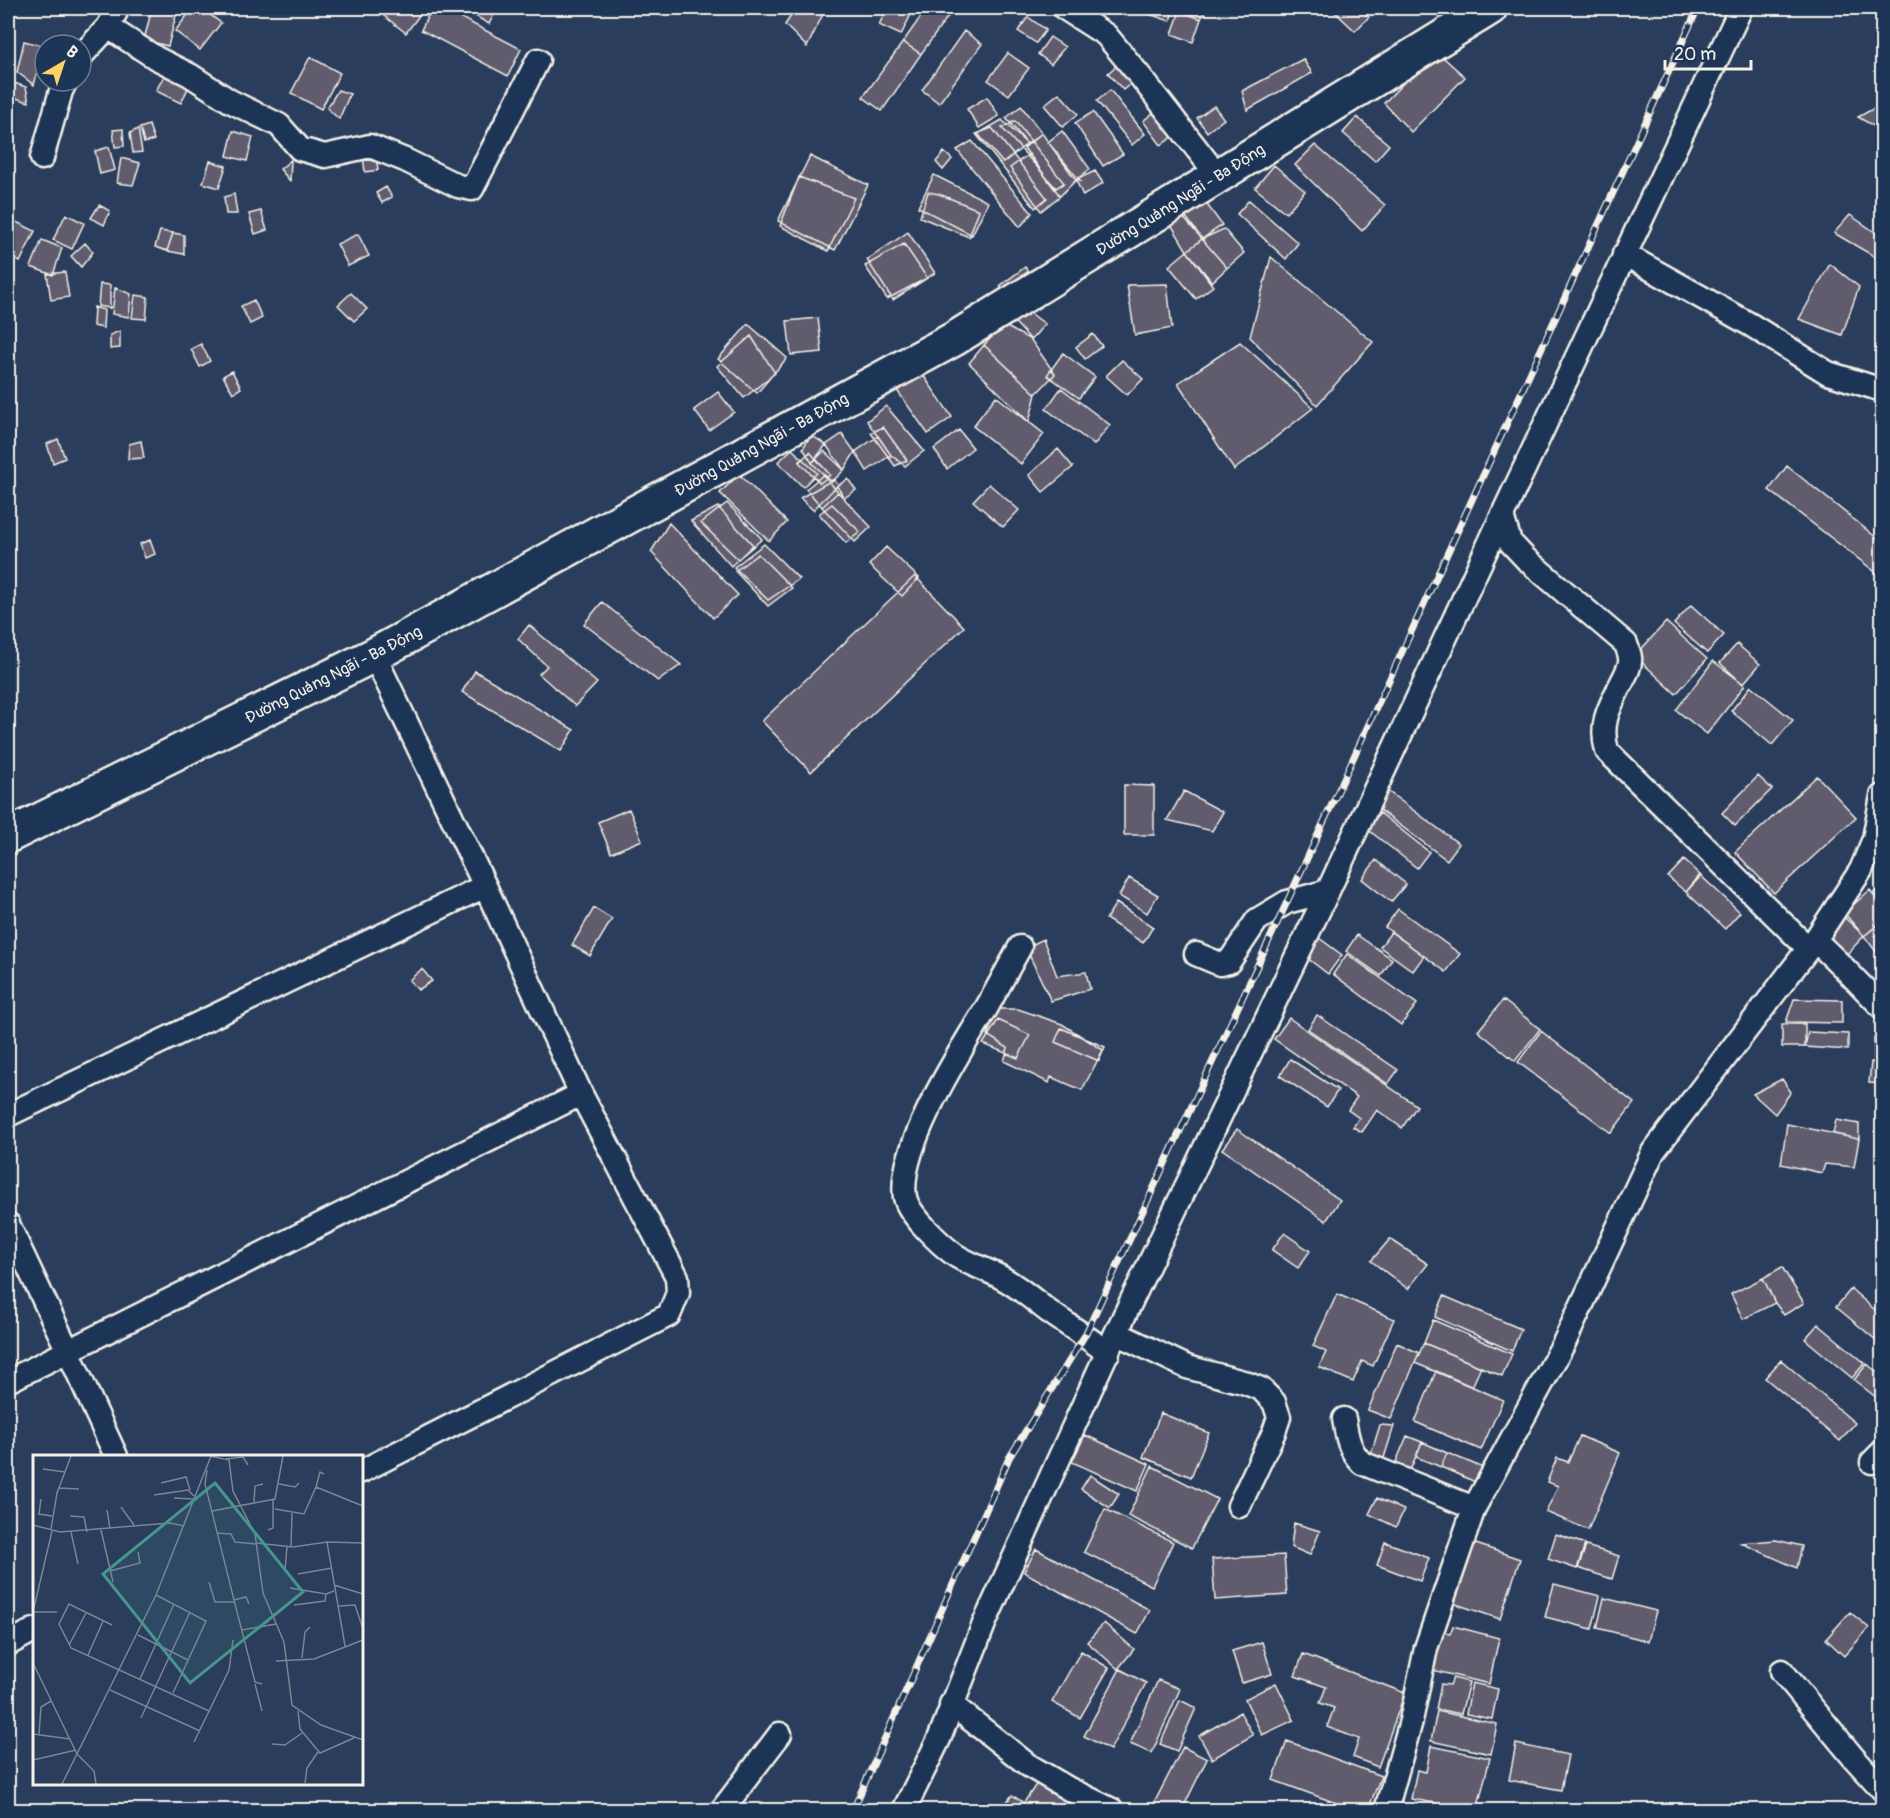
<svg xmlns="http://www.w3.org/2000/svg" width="1890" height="1818" viewBox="0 0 1890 1818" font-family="Pangolin,sans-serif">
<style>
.building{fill:#605b6e;stroke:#f4f1e8;stroke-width:1.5}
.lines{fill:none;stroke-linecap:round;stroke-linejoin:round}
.street-casing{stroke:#f4f1e8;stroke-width:27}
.secondary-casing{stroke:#f4f1e8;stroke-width:38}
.street{stroke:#1d3557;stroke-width:22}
.secondary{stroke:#1d3557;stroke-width:33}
.rail-casing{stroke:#f4f1e8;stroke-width:7}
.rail{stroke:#1d3557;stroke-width:4.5;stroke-dasharray:14;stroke-linecap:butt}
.labels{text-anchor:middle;stroke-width:5;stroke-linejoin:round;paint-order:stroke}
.street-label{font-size:16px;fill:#f4f1e8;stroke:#1d3557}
.inset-road{fill:none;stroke:#7b8594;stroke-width:1.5}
.view{fill:#48958c;fill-opacity:0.15;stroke:#48958c;stroke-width:3}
.inset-edge{fill:none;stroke:#f4f1e8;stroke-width:3}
</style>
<rect width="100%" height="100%" fill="#2a3d5c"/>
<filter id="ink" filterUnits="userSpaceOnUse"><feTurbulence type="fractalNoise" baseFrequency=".0167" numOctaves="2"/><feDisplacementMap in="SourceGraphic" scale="12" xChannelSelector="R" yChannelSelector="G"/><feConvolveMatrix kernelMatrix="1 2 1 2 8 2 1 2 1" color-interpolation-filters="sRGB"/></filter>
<g filter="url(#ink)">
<path class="building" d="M152,8H178L168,46L144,40Z
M193,8H201L221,23L200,50L175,31Z
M374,8H422L424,9L406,33Z
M432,8H442L521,49L508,76L421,30Z
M473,8H495L497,9L489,24L470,13Z
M796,8H826L807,47L785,25Z
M887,8H914L901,35L879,25Z
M927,8H954L921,54L903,42Z
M1147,8H1174L1170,21L1146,13Z
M1181,8H1206L1201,19L1180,11Z
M1331,8H1359L1369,17L1355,31Z
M1180,11L1201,19L1193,42L1172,34Z
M1028,17L1046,30L1036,43L1018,31Z
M964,31L982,44L939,103L922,90Z
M1050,37L1065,47L1051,64L1038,54Z
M24,41L44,46L34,85L17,72Z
M903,42L921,54L882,111L863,97Z
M1435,50L1465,77L1411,132L1384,103Z
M1008,53L1029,68L1009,95L988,80Z
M310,57L340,73L321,109L291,93Z
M1303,59L1312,73L1247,110L1242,91Z
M1122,61L1139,77L1123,90L1108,73Z
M165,74L189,86L181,103L156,91Z
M14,83L26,87L29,102L12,97Z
M338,90L350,94L339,119L327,108Z
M1110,90L1145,134L1132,145L1097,101Z
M1059,93L1078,114L1063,127L1044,105Z
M987,97L999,116L979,128L967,109Z
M1882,104V131L1858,117Z
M1021,106L1042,133L1027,144L1006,118Z
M1214,106L1224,119L1207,132L1197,118Z
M1161,107L1180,132L1161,145L1143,121Z
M1093,112L1123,154L1103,166L1075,123Z
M1357,117L1389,145L1375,161L1343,133Z
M1002,120L1027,144L1003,163L978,134Z
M1015,121L1064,183L1056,188L1002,128Z
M149,125L154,140L144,143L140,128Z
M992,128L1047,198L1035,208L976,134Z
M123,129L124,146L115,147L113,130Z
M138,129L142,152L133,153L130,133Z
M233,131L253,137L247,161L227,156Z
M1062,131L1090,169L1076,180L1048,142Z
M1042,133L1048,142L1080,181L1076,180L1060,196L1024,148Z
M972,141L1032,213L1020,227L957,150Z
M1315,145L1385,205L1362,231L1295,165Z
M109,147L115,170L100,174L95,151Z
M944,152L952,159L943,170L936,162Z
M376,154L378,170L365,172L363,156Z
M1029,154L1060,196L1041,211L1010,168Z
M810,156L868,185L835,250L778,221Z
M121,158L140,163L133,185L117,183Z
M291,160L290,181L280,169Z
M210,161L226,166L219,188L203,183Z
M1274,165L1305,191L1286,213L1255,188Z
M1095,171L1103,183L1083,196L1076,180Z
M934,175L988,202L972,235L918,207Z
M799,177L854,198L828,251L780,226Z
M386,187L392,197L382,203L376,193Z
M928,192L939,194L979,210L969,237L920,217Z
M234,194L237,214H226L224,197Z
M1200,195L1222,225L1202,239L1180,209Z
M1249,200L1298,243L1286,259L1237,214Z
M99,205L110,211L104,225L91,218Z
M1175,208L1202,239L1187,251L1166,216Z
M261,211L267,230L255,234L249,214Z
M66,214L84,223L72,249L53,240Z
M1850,215L1882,237V261L1834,233Z
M8,218L35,231L20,262L8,256Z
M1224,229L1244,253L1227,268L1202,239Z
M160,231L173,233L167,251L155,247Z
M908,232L935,273L893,300L867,260Z
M173,233L184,235V254L167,251Z
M358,234L369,256L348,266L337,244Z
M1202,239L1227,268L1212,282L1187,251Z
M42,240L62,248L53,275L31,267Z
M85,243L93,252L81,267L71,256Z
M904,244L927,278L887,299L865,266Z
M1187,251L1213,286L1196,299L1169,266Z
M1271,257L1373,342L1317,405L1250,337Z
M1830,264L1859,287L1842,335L1799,319Z
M1025,267L1035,281L1009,299L1000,286Z
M65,272L69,297L51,300L47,274Z
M100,284L110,285V308L98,306Z
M1167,284L1172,328L1135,335L1127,285Z
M115,288L131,294L129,317L112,314Z
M351,293L367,309L354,321L338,305Z
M135,295L148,297L146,319L132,318Z
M254,300L262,318L250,324L241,306Z
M1021,306L1045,324L1031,340L1007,314Z
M94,307L104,310L103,328L93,326Z
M818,318L822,352L791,355L787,321Z
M748,324L787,358L757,393L718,359Z
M1003,325L1031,340L1055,374L1036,394L984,345Z
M120,331V348L110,349V335Z
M1093,334L1102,346L1085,359L1076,347Z
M751,336L775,373L744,398L717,366Z
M1240,342L1313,408L1234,470L1178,383Z
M201,344L210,361L200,367L191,349Z
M984,345L1036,394L1029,422L969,363Z
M8,346L15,350L8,366Z
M1063,353L1095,377L1079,398L1047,375Z
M1122,360L1143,379L1127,395L1106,376Z
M232,371L241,388L233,393L223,376Z
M921,372L952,417L928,434L896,389Z
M1061,388L1110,425L1094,445L1046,409Z
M718,392L734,412L709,430L694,410Z
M996,396L1044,434L1021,464L973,426Z
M886,406L924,451L905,466L891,455L867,421Z
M883,427L907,460L895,466L871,433Z
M959,430L973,448L947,469L934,449Z
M842,434L855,452L844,470L826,445Z
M811,435L826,445L812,463L803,448Z
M878,436L891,455L867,471L855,452Z
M58,439L65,458L53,463L47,444Z
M141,441L144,458L128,459L129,444Z
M792,449L817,473L803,487L778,462Z
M1058,449L1073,467L1043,492L1029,475Z
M824,451L844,470L832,482L812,463Z
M810,452L830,475L820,483L799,462Z
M1787,466L1882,542V577L1769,490Z
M739,474L787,522L769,541L720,493Z
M823,475L838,492L822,507L806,489Z
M834,479L838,485L813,510L800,498Z
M848,479L856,490L844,498L837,486Z
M989,484L1019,510L1003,527L973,501Z
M838,492L871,527L855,542L822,507Z
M727,503L762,539L738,559L701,523Z
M832,504L860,532L846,543L819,514Z
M718,507L753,545L731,566L691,521Z
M669,523L738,595L713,618L651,552Z
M150,540L155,554L145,558L140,544Z
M764,544L799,579L768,600L734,567Z
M886,547L919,578L902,596L869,565Z
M758,554L792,588L768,606L735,571Z
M915,576L964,627L811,772L762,721Z
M602,602L681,665L658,681L584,624Z
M1691,605L1724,635L1707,653L1674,624Z
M1666,622L1707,659L1676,694L1635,656Z
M529,625L597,683L575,706L539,674L547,666L518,639Z
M1737,644L1760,664L1743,684L1720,663Z
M1713,661L1745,685L1707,734L1676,710Z
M475,671L574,730L561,751L462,692Z
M1751,686L1793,720L1772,745L1731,711Z
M1758,776L1772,789L1735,826L1722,813Z
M1817,776L1856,817L1774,893L1735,852Z
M1124,785L1154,786V835H1124Z
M1386,790L1459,844L1447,860L1374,806Z
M1184,791L1223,812L1212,831L1167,820Z
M629,809L642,840L611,853L598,822Z
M1380,813L1429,852L1417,868L1367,829Z
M1376,860L1406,884L1391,902L1362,879Z
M1684,860L1700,875L1686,892L1668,877Z
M1701,876L1740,912L1725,929L1686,892Z
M1129,878L1158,895L1147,913L1119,896Z
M1882,885V906L1873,894Z
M1870,890L1882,906V921L1864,936L1844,913Z
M1116,903L1153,927L1143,943L1106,919Z
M594,908L612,919L590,956L572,945Z
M1398,909L1460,954L1446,972L1385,927Z
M1843,916L1864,936L1846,955L1825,932Z
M1882,922V957L1881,958L1864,936Z
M1391,932L1424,956L1413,971L1380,947Z
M1315,935L1342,955L1328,974L1302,954Z
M1357,935L1392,959L1381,976L1346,951Z
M1043,939L1057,976L1086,972L1090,989L1051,1001L1026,948Z
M1347,954L1417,1004L1401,1025L1333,974Z
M422,969L432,981L418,990L409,980Z
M1794,999L1842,1000V1023L1786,1022Z
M1503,1000L1540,1029L1515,1061L1478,1031Z
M998,1009H1018L1062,1024L1103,1050L1082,1090L1051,1077L1049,1083L1004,1061L1008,1048L987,1035Z
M1317,1015L1398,1070L1388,1084L1308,1029Z
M1289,1018L1417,1106L1402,1128L1377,1110L1362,1132L1353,1127L1359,1118L1348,1110L1357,1097L1274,1039Z
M998,1020L1030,1035L1018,1058L983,1044Z
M1782,1024H1805V1047H1782Z
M1061,1028L1105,1047L1099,1061L1055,1042Z
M1541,1031L1634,1103L1611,1133L1518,1062Z
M1808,1032L1848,1034V1050L1805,1047Z
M1874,1038L1882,1039V1060L1874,1059Z
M1290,1059L1338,1090L1327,1107L1280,1076Z
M1871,1062L1882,1063V1084L1869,1083Z
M1782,1079L1791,1092L1775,1114L1753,1094Z
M1836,1120L1859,1124V1139L1833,1134Z
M1787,1124L1859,1139L1854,1167L1825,1164L1822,1173L1781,1164Z
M1237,1129L1340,1200L1326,1221L1222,1149Z
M1284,1233L1310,1251L1298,1268L1272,1250Z
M1390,1239L1428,1264L1408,1289L1371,1261Z
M1782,1267L1804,1303L1784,1315L1775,1303L1763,1278Z
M1763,1278L1775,1303L1743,1319L1731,1294Z
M1851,1289L1882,1316V1345L1836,1307Z
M1337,1294L1394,1319L1373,1366L1362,1361L1353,1382L1319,1367L1326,1352L1313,1346Z
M1444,1296L1521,1329L1512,1351L1435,1317Z
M1433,1320L1512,1354L1502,1376L1424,1343Z
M1818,1324L1865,1363L1852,1378L1805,1339Z
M1397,1343L1419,1353L1391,1419L1368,1410Z
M1424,1343L1481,1367L1472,1387L1415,1363Z
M1781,1360L1855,1423L1840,1441L1765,1378Z
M1867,1364L1882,1376V1402L1854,1380Z
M1436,1371L1503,1400L1481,1450L1415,1422Z
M1161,1413L1209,1433L1191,1477L1143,1457Z
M1380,1425L1394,1426L1383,1461L1370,1457Z
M1085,1435L1149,1464L1137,1491L1072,1462Z
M1407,1436L1422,1442L1408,1475L1393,1469Z
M1580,1436L1620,1453L1588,1530L1546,1512L1558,1486L1547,1482L1557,1458L1568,1462Z
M1422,1442L1447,1453L1441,1467L1416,1457Z
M1447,1453L1486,1469L1480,1484L1441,1467Z
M1152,1466L1217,1499L1192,1548L1128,1516Z
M1090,1475L1119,1494L1110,1508L1081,1489Z
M1377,1498L1404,1510L1396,1527L1369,1514Z
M1105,1509L1173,1542L1152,1586L1084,1552Z
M1294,1523L1320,1531L1310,1555L1291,1547Z
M1556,1534L1585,1544L1577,1569L1548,1559Z
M1776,1540L1802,1546L1797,1568L1741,1543Z
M1385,1542L1429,1558L1420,1581L1377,1565Z
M1470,1542L1520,1559L1500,1619L1450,1602Z
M1586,1546L1619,1556L1612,1579L1578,1568Z
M1036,1549L1150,1610L1137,1634L1024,1572Z
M1284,1555L1287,1595L1215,1600L1212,1559Z
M1554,1584L1600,1596L1592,1629L1545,1617Z
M1604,1598L1656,1611L1648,1641L1597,1628Z
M1850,1612L1869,1628L1844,1656L1826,1639Z
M1104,1623L1134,1649L1118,1669L1087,1642Z
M1453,1626L1499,1638L1489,1684L1432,1670L1441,1632L1450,1634Z
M1262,1642L1272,1674L1242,1683L1232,1651Z
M1081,1651L1109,1668L1080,1718L1052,1702Z
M1303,1654L1405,1693L1378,1767L1353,1757L1359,1739L1327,1727L1334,1708L1320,1703L1326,1687L1295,1676Z
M1120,1669L1146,1683L1110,1750L1084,1736Z
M1453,1678L1469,1682L1461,1714L1436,1709L1441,1684L1450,1685Z
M1158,1680L1180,1689L1152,1753L1130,1744Z
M1276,1683L1294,1720L1262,1735L1245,1699Z
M1472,1683L1498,1689L1492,1719L1466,1714Z
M1180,1700L1196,1708L1177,1751L1160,1744Z
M1437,1711L1497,1724L1491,1754L1431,1741Z
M1240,1712L1253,1735L1212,1759L1199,1736Z
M1287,1741L1381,1776L1368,1810H1355L1273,1780Z
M1516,1744L1568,1755L1561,1790L1509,1780Z
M1431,1746L1490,1758L1477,1810L1411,1799L1417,1770L1426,1772Z
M1183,1747L1207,1759L1182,1810H1154L1151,1809Z
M1039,1780L1073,1803L1068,1810H1019Z
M1012,1795L1024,1803L1019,1810H1001Z"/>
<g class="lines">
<g class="street-casing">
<path id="street" d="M1064,8L1106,35L1140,76L1218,176
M108,27L156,58L190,75L230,101L279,125L300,149L325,156L370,146L405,160L458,186L472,189L538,60
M81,56L108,27L118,8
M42,158L61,91L66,81
M1624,254L1751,325L1828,373L1882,390
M1502,516L1510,542L1527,560L1626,644C1627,648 1630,654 1630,658C1631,665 1626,674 1623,680C1610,706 1599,722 1607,751L1808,948
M1815,940L1843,967L1882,1007
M1020,947C1009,967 998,987 987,1007C961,1050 897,1148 905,1197C908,1214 941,1245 955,1255C970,1265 989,1270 1004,1279C1020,1288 1034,1300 1048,1311C1068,1325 1089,1338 1108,1353
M1196,954L1220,964L1229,962L1257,920L1287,902L1328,891
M8,1115L485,886
M8,1224L68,1351L116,1456
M1116,1333L1187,1367L1243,1382L1261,1389L1274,1402L1279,1417L1274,1432L1239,1506
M8,1381L581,1094
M1344,1419C1347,1437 1349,1450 1362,1463L1474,1508
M1872,1462L1882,1452
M362,1471L669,1315L678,1293L677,1277L581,1094L485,886L374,655
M8,1644L34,1630
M1782,1671L1853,1757L1882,1789
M951,1704L1028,1765L1069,1789L1112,1810
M722,1810L780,1734
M904,1810L939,1739L984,1624L1116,1333L1328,891L1502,516L1741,8
M1386,1810L1411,1721L1426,1648L1474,1508L1564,1343L1653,1152L1815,940L1861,870L1874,839L1882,796"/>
</g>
<g class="secondary-casing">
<path id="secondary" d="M8,836L374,655L954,339L1490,8"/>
</g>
<use href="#street" class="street"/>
<use href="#secondary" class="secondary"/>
<g class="rail-casing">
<path id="rail" d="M853,1810L1009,1458L1085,1335L1287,902L1698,8"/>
</g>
<use href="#rail" class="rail"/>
</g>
</g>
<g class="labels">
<g class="street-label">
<text transform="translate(1180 199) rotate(-32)" y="6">Đường Quảng Ngãi - Ba Động</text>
<text transform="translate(761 444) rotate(-29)" y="6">Đường Quảng Ngãi - Ba Động</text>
<text transform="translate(333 674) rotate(-27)" y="6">Đường Quảng Ngãi - Ba Động</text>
</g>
</g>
<g transform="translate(33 1455)">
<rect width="330" height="330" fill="#2a3d5c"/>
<path class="inset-road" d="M177,1L196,5L200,36L222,79L230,138L251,187L259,250L288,270L330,285M193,4L210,2L215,10M10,14L32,17M174,15L172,29L201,145L222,227L229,229M128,28L153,22L157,35M246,29L262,32L266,28M283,32L287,17L291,19M26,33L46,34M121,40L155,35L161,41M141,43L160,44M8,44L6,59L19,61M221,47L222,31L230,29M88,52L101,70M242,54L271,59L283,32L330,51M74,55L77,74M179,56L242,44L250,1M37,61L51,62L54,77M0,70L27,77L137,68L151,71M18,74L24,38L38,1M68,75L80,127M235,75L240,73V45M38,77L45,109M184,78L198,79L202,87L223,89M294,87L330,88M223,88L260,92L294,87L312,191M258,92L259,58M77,116L107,108L105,97M252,116L254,92M265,119L299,113M176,127L182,147H201M301,130L330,139M257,133L293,139L301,136M123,140L173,166L140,238M201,145L213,142L216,149M261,150L292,146L293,139M306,151L322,150L330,174M0,157L19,76M0,157H24M79,170L36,149L26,169L38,193L176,256M209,175L243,169M105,180L155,205M36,190L53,158M55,200L70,166M269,203L272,177L277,172M243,206L281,204L330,185M0,208L44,299M107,224L141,149M222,229L229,256M77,235L167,276M265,256L267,274L287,298L321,283M108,263L157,157M0,279L37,284M6,279L8,252L18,246M161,287L196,215L200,185M239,289L252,290L269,278M44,299L61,316L63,329M0,305L43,295M272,328L274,313L285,297M29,329L123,140L178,1"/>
<path class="view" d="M182,28L270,137L157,228L70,119Z"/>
<rect width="330" height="330" class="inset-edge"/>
</g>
<rect width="1890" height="1818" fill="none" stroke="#1d3557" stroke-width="30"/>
<rect x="15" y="15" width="1860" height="1788" fill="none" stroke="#f4f1e8" stroke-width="2" filter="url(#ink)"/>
<g transform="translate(63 63) rotate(39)"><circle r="28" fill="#1d3557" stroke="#738091" stroke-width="1.5"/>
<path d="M0-4.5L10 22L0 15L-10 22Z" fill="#ffd166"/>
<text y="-9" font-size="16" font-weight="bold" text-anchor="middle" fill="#f4f1e8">B</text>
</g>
<path d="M1665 60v9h86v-9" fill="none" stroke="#f4f1e8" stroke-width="3"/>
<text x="1674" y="60" font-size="18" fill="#f4f1e8" stroke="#1d3557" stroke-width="4.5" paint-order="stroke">20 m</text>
</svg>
